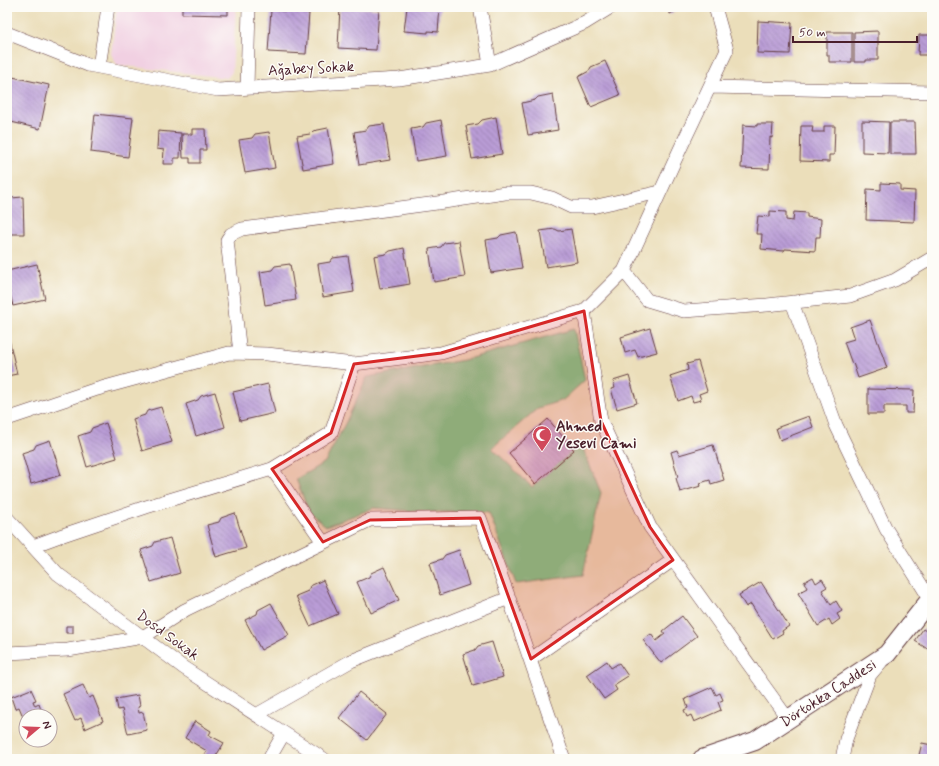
<svg xmlns="http://www.w3.org/2000/svg" width="939" height="766" viewBox="0 0 939 766" font-family="Mynerve,sans-serif">
<style>
.built{fill:#f1d0e2}
.green{fill:#7dce8e;stroke:#64765c}
.building{fill:url(#building-back-hatch)}
.lines{fill:none;stroke-linecap:round;stroke-linejoin:round}
.street-casing{stroke:#623c40;stroke-width:14}
.secondary-casing{stroke:#623c40;stroke-width:20}
.street{stroke:#fff;stroke-width:13}
.secondary{stroke:#fff;stroke-width:18}
.marked{fill:#d62828;fill-opacity:0.2;stroke:#d62828;stroke-width:3;stroke-linejoin:round}
.labels{text-anchor:middle;stroke-width:3;stroke-linejoin:round;paint-order:stroke}
.street-label{font-size:15px;fill:#4a1f2b;stroke:#fdfcf7}
.poi-label{font-size:15px;font-weight:bold;fill:#4a1f2b;stroke:#fdfcf7;text-anchor:start}
</style>
<defs>
<pattern id="building-back-hatch" width="6" height="6" patternUnits="userSpaceOnUse"><rect width="6" height="6" fill="#b99cd6"/><path d="M-1 5l2 2M0 0l6 6M5-1l2 2" fill="none" stroke="#987fae"/></pattern>
</defs>
<rect width="100%" height="100%" fill="#fdfcf7"/>
<filter id="ink" filterUnits="userSpaceOnUse"><feTurbulence type="fractalNoise" baseFrequency=".025" numOctaves="2"/><feDisplacementMap in="SourceGraphic" scale="8" xChannelSelector="R" yChannelSelector="G"/><feConvolveMatrix kernelMatrix="1 2 1 2 8 2 1 2 1" color-interpolation-filters="sRGB"/></filter>
<filter id="wash" filterUnits="userSpaceOnUse"><feTurbulence type="fractalNoise" baseFrequency=".012" numOctaves="4" result="noise"/><feDisplacementMap in="SourceGraphic" scale="16" xChannelSelector="R" yChannelSelector="G"/><feGaussianBlur stdDeviation="0.9" result="paint"/><feColorMatrix in="noise" values="0 0 0 0 0 0 0 0 0 0 0 0 0 0 0 0 0 1.4 0 .05"/><feComposite in="paint" operator="in"/></filter>
<g filter="url(#wash)">
<rect width="100%" height="100%" fill="#ebdeba"/>
<path class="built" d="M117,7H236L232,72L227,78L117,65L111,54Z"/>
<path class="green" d="M574,329L585,380L563,400L538,408L492,448L532,487L581,443L601,493L583,575L516,584L489,513L480,512H424L374,508L326,526L309,512L296,479L325,462L346,422L367,377L464,360Z"/>
<g id="blocks">
<path class="building" d="M182,7H228V15L182,14Z
M340,7L379,9L376,50L338,48Z
M407,7H440L438,32L428,31V33L404,31Z
M667,7H682L670,14Z
M271,10L309,13L306,54L268,52Z
M758,21L792,23L790,54L757,53Z
M878,31V60H866V62H854V32Z
M827,32H852V62H829V55H827Z
M919,35H932V55H918Z
M605,61L620,95L591,107L578,77L589,71L591,67Z
M8,76L49,85L40,129L7,121V81Z
M553,94L558,130L528,135L522,103L535,100L538,97Z
M95,114L133,118L128,157L91,152Z
M496,117L502,154L472,159L466,126L478,124L482,120Z
M441,120L447,156L416,161L411,129L423,127L426,123Z
M862,121L889,122L888,153L862,152Z
M890,122H915L916,154H890Z
M384,124L390,160L359,165L354,132L366,130L369,126Z
M757,124H773L772,138L770,137L769,169L741,168L743,125L757,126Z
M801,126H813L812,132H824V126H835L834,155H829V162L800,161Z
M328,128L334,164L303,169L297,136L310,134L313,131Z
M192,129H205L206,150H200V163H190V158H183L182,134H192Z
M158,131L181,133L180,158H174V164H163L164,150L157,149Z
M269,132L275,168L245,173L239,140L252,138L255,134Z
M881,183L900,184V190L915,191L914,222L866,220L867,189L881,190Z
M23,197L24,234H7V205H11V198Z
M770,211L786,212V220L793,221L794,212L807,213V217L821,219L820,237H816L815,251L785,249L784,251L761,249L762,234H756L758,216L770,217Z
M555,229L559,231L571,229L577,262L546,267L540,231Z
M516,232L522,268L491,273L486,240L498,238L501,235Z
M459,241L465,277L434,282L429,249L441,247L444,243Z
M404,248L410,284L380,289L374,256L386,254L390,251Z
M348,256L354,292L323,297L318,264L330,262L333,258Z
M37,264L45,299L13,306L7,280V271Z
M290,264L296,300L265,305L260,272L272,270L275,266Z
M870,320L887,368L858,378L853,363L852,364L844,342L854,339L850,327Z
M650,328L657,352L638,357L635,350L625,353L621,337Z
M9,339L17,374L7,376V340Z
M698,361L707,391L699,394L701,400L693,402L691,396L678,401L670,376L688,370L687,364Z
M629,376L637,403L617,409L611,389L615,388L613,381Z
M268,384L275,413L240,421L233,392Z
M868,389L914,390L913,413H906V406H884V414H868Z
M215,392L225,427L196,436L186,404L198,400L201,396Z
M161,407L172,442L142,451L133,419L145,415L147,411Z
M809,416L813,427L780,440L776,428Z
M548,419L574,450L535,484L509,453Z
M106,423L117,458L87,467L78,436L90,432L92,428Z
M50,440L61,475L31,484L22,453L34,449L36,445Z
M713,445L724,480L711,484L710,480L700,483L701,486L680,492L676,478L678,477L671,452L677,450L679,455Z
M235,513L246,548L216,557L207,525L219,522L221,518Z
M170,538L180,573L151,582L141,550L153,546L155,542Z
M459,550L469,585L440,595L430,563L442,559L445,555Z
M384,567L399,600L371,613L357,582L369,577L371,573Z
M813,577L816,583L822,579L827,587L822,590L831,605L836,601L842,611L837,614L840,619L832,625L829,619L818,626L798,593L807,588L804,582Z
M323,580L338,614L310,626L296,596L308,591L310,586Z
M761,582L789,626L782,631L783,633L773,639L751,604L746,607L739,595Z
M271,603L289,635L261,650L245,620L257,614L258,610Z
M682,616L697,636L661,663L643,640L651,634L656,641L665,634L663,631Z
M66,626H73V633H66Z
M923,629L932,635V645L929,650L915,641Z
M492,642L503,677L473,686L463,654L475,650L478,646Z
M607,661L611,668L619,663L628,676L614,685L617,690L604,699L587,675Z
M83,685L89,698L93,696L103,721L85,729L81,718L75,721L63,694Z
M712,687L716,695L720,693L723,700L718,702L721,710L694,722L691,715L687,717L684,710L688,708L685,699Z
M31,689L36,700L33,701L35,706L39,704L43,716H26V724L19,707L15,709L11,697Z
M359,692L387,714L367,740L339,718Z
M138,695L140,706L138,707L139,713L143,712L147,730L128,734L122,709L118,710L116,699Z
M195,721L211,731L209,735L224,743L214,759H209L204,756L207,751L185,738Z
M922,743L932,745V759H918Z"/>
</g>
</g>
<g filter="url(#ink)">
<use href="#blocks" fill-opacity="0" stroke="#623c40" stroke-width="1"/>
<g class="lines">
<g class="street-casing">
<path id="street" d="M480,7L490,65
M7,33L88,65L218,90L399,79L490,65L585,23L611,7
M99,67L108,7
M710,87L932,92
M247,88L249,7
M624,271L647,300L684,311L767,305L850,296L895,280L932,258
M792,302L836,425L886,529L930,599
M584,311L601,421L650,527L788,719
M240,353L227,240L231,234L242,229L437,203L505,193H531L552,198L571,207H592L660,192
M7,419L94,390L229,353L267,354L354,364L441,353L584,311L624,271L681,147L727,50L715,7
M272,469L323,542
M7,518L58,574L184,668L324,759
M33,546L60,536L146,507L272,469L331,433L354,364
M7,653L68,650L143,637L185,610L370,520L480,518L509,598
M531,659L673,560
M256,715L351,661L509,598L564,759
M269,759L284,733
M842,759L846,739L870,675L881,662"/>
</g>
<g class="secondary-casing">
<path id="secondary" d="M702,759L755,741L887,654L932,597"/>
</g>
<use href="#street" class="street"/>
<use href="#secondary" class="secondary"/>
</g>
</g>
<path class="marked" d="M584,311L601,421L650,527L673,560L531,659L480,518L370,520L323,542L272,469L331,433L354,364L441,353Z"/>
<defs>
<g id="mosque-pin" transform="scale(1)"><path d="M0 17L-7.5 6A9.5 9.5 0 1 1 7.5 6Z" fill="#d1495b" stroke="#fdfcf7"/><path d="M3.5-4.9A6 6 0 1 0 3.5 4.9A5 5 0 1 1 3.5-4.9Z" fill="#fff"/></g>
</defs>
<g fill-rule="evenodd">
<use href="#mosque-pin" x="542" y="435"/>
</g>
<g class="labels">
<g class="street-label">
<text transform="translate(311 68) rotate(-3)" y="5">Ağabey Sokak</text>
<text transform="translate(168 635) rotate(36)" y="5">Dosd Sokak</text>
<text transform="translate(828 693) rotate(-33)" y="5">Dörtokka Caddesi</text>
</g>
<g class="poi-label">
<text x="556" y="431">Ahmed<tspan x="556" dy="17">Yesevi Cami</tspan></text>
</g>
</g>
<rect width="939" height="766" fill="none" stroke="#fdfcf7" stroke-width="24"/>
<g transform="translate(38 728) rotate(71)"><circle r="19" fill="#fdfcf7" stroke="#b5a4a5"/>
<path d="M0-3L7 15L0 10L-7 15Z" fill="#d1495b"/>
<text y="-6" font-size="11" font-weight="bold" text-anchor="middle" fill="#4a1f2b">N</text>
</g>
<path d="M793 36v6h124v-6" fill="none" stroke="#4a1f2b" stroke-width="2"/>
<text x="799" y="36" font-size="12" fill="#4a1f2b" stroke="#fdfcf7" stroke-width="3" paint-order="stroke">50 m</text>
</svg>
